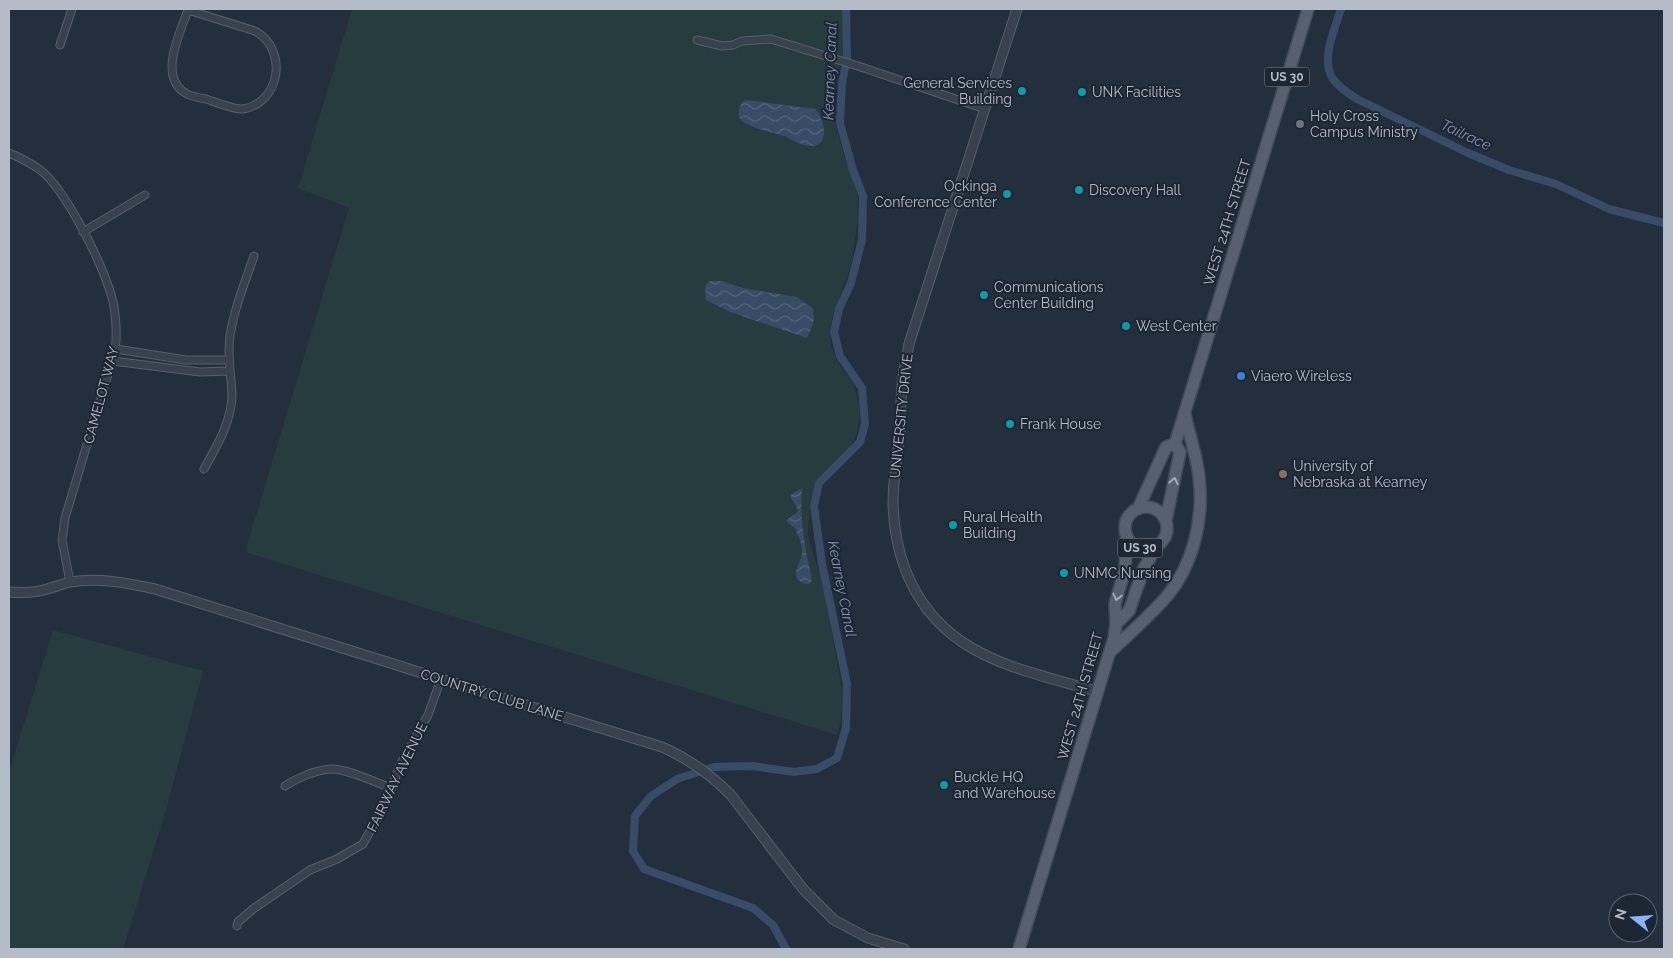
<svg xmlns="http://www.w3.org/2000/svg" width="1673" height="958" viewBox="0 0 1673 958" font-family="Raleway,sans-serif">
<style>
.grass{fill:#263c3f}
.water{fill:url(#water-waves)}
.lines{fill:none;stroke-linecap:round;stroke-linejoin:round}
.canal{stroke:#394c67;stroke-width:8}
.minor-casing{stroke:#565f6c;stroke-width:9}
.tertiary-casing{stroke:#565f6c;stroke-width:11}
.primary-casing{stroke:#414a57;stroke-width:14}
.minor{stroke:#38414e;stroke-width:7}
.tertiary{stroke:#38414e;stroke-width:9}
.primary{stroke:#56606e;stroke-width:11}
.oneway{stroke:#a1aab7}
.culture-dot{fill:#0f9aa8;stroke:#1d2633;stroke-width:2}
.worship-dot{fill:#6b7280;stroke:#1d2633;stroke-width:2}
.shop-dot{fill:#3f7fe0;stroke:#1d2633;stroke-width:2}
.education-dot{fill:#8d6e63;stroke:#1d2633;stroke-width:2}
.labels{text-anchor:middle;stroke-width:4;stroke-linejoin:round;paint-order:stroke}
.shield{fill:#1d2633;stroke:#878f9c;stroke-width:1}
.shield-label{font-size:12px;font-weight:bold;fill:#b4bcc9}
.poi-label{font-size:14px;fill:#b4bcc9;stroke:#1d2633;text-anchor:start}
.street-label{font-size:14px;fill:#b4bcc9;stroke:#1d2633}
.water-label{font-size:15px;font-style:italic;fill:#7c92b1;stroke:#1d2633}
</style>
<defs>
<pattern id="water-waves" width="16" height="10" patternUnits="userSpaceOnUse" patternTransform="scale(1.25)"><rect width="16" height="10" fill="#394c67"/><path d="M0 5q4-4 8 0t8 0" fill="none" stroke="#53647b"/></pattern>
</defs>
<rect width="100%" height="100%" fill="#242f3e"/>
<path class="grass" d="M352,9H843L844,35L842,55L833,101L835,123L844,156L857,188L858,217L852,262L831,321L830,344L838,362L854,385L860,412L857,434L850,447L818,478L810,501L808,535L824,590L843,695L841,721L837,735L245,552L349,208L298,188Z
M53,630L203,671L166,810L123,949H9V772Z"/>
<path class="water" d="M746,100L815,109C824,117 831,145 812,146C800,146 791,138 780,135C769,131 757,130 747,124C744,123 740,120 739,116C737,111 740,107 742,102Z
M710,281H722L743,288L797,297L813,309L814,321L807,338L730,312L706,300L705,288L707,283Z
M802,488C799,520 806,550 812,581L808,584C783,580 805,561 802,548C801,542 797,533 795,528C792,525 788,523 786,520L798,512C797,502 791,502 790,495Z"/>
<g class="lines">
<path class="canal" d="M1341,9C1335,29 1320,59 1333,79C1339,87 1349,94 1357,99L1468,153L1509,170L1556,184L1609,209L1664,223
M786,949L773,925L753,908L644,869L633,851L635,816L651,796L677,779L714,767L752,766L794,772L817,769L837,758L846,728L847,684L822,564L814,506L819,483L860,442L865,424L862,388L840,356L834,332L839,309L851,283L862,240L863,196L853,170L840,123L842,83L847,58L846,9"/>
<g class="minor-casing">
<path id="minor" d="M188,10L255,31C289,50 280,103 243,109C234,110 215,102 206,99C200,98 193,97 187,94C157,78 180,33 188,10Z
M697,40L722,46L733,45L742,41L771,39L858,66L985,109
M60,45L72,9
M9,153C19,157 30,163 39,169C66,189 103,265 112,298C116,313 118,339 114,354L65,518L62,540L70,582
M83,232L145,195
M116,349L186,360H229
M113,361L200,372L229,371
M204,469C217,446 232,421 232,394C231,375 227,356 230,336C234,309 245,282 254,256
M285,786C297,778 315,770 331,769C348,769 375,782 391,788
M237,926L238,922L253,909L310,870L337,859L363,844L387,800L400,765L428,715L441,679"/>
</g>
<g class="tertiary-casing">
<path id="tertiary" d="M1017,9L909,344C907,356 904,367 903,378C900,397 901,416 900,435C897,457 893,481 893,503C895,569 922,624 983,654C1016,671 1062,681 1098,692
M9,592C22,593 35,593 47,589C55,587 62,584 70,582C98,577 127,583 155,589L441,679L662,747C687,758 711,775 730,794L803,889L834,920L868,938L904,949"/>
</g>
<g class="primary-casing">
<path id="primary" d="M1125 528a21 21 0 1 1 42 0a21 21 0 1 1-42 0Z
M1138,509L1166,447L1175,444
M1166,520L1180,452L1175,444L1308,9
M1116,624L1129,611L1144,568L1157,546
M1110,652C1130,633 1150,616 1167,596C1194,564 1204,517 1199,477C1197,456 1189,435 1185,414
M1019,949L1114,638L1116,624L1115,604L1125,569L1127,536"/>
</g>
<use href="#minor" class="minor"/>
<use href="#tertiary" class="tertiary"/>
<use href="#primary" class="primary"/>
</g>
<defs><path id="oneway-chevron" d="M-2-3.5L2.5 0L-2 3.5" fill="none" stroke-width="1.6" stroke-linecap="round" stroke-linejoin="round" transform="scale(1.25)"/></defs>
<g class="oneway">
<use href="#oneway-chevron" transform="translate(1174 481) rotate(-79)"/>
<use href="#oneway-chevron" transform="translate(1117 597) rotate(103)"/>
</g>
<g class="culture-dot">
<circle cx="1022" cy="91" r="5"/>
<circle cx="1082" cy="92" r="5"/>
<circle cx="1079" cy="190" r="5"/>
<circle cx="1007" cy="194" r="5"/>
<circle cx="984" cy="295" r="5"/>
<circle cx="1126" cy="326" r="5"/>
<circle cx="1010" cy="424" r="5"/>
<circle cx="953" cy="525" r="5"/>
<circle cx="1064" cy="573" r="5"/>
<circle cx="944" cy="785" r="5"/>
</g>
<circle class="worship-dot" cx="1300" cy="124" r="5"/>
<circle class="shop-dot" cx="1241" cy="376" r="5"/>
<circle class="education-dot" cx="1283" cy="474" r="5"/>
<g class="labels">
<g class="shield">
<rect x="1264.5" y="67.5" width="45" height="19" rx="4"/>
<rect x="1117.5" y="538.5" width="45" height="19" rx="4"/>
</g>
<g class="shield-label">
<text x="1287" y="81">US 30</text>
<text x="1140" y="552">US 30</text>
</g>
<g class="poi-label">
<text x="1012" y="88" text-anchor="end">General Services<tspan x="1012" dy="16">Building</tspan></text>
<text x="1092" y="97">UNK Facilities</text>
<text x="1310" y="121">Holy Cross<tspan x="1310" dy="16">Campus Ministry</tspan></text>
<text x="997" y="191" text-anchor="end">Ockinga<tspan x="997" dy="16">Conference Center</tspan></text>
<text x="1089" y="195">Discovery Hall</text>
<text x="994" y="292">Communications<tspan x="994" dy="16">Center Building</tspan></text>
<text x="1136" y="331">West Center</text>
<text x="1251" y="381">Viaero Wireless</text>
<text x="1020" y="429">Frank House</text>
<text x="1293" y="471">University of<tspan x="1293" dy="16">Nebraska at Kearney</tspan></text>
<text x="963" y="522">Rural Health<tspan x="963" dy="16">Building</tspan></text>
<text x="1074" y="578">UNMC Nursing</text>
<text x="954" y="782">Buckle HQ<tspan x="954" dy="16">and Warehouse</tspan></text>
</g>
<g class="street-label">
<text transform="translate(1227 222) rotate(-73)" y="5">WEST 24TH STREET</text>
<text transform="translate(101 395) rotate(-75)" y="5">CAMELOT WAY</text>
<text transform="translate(901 416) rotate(-84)" y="5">UNIVERSITY DRIVE</text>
<text transform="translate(492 695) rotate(17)" y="5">COUNTRY CLUB LANE</text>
<text transform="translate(1080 696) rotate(-74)" y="5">WEST 24TH STREET</text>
<text transform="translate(397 777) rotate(-64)" y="5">FAIRWAY AVENUE</text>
</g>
<g class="water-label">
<text transform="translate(830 71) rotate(-88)" y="5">Kearney Canal</text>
<text transform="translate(1466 135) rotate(25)" y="5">Tailrace</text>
<text transform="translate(842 589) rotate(79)" y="5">Kearney Canal</text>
</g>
</g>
<rect width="1673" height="958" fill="none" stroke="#b4bcc9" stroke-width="20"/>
<g transform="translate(1633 918) rotate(287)"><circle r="24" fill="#1d2633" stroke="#59626f"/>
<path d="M0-4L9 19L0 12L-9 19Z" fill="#8ab4f8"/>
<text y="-8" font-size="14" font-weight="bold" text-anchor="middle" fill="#b4bcc9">N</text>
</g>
</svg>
